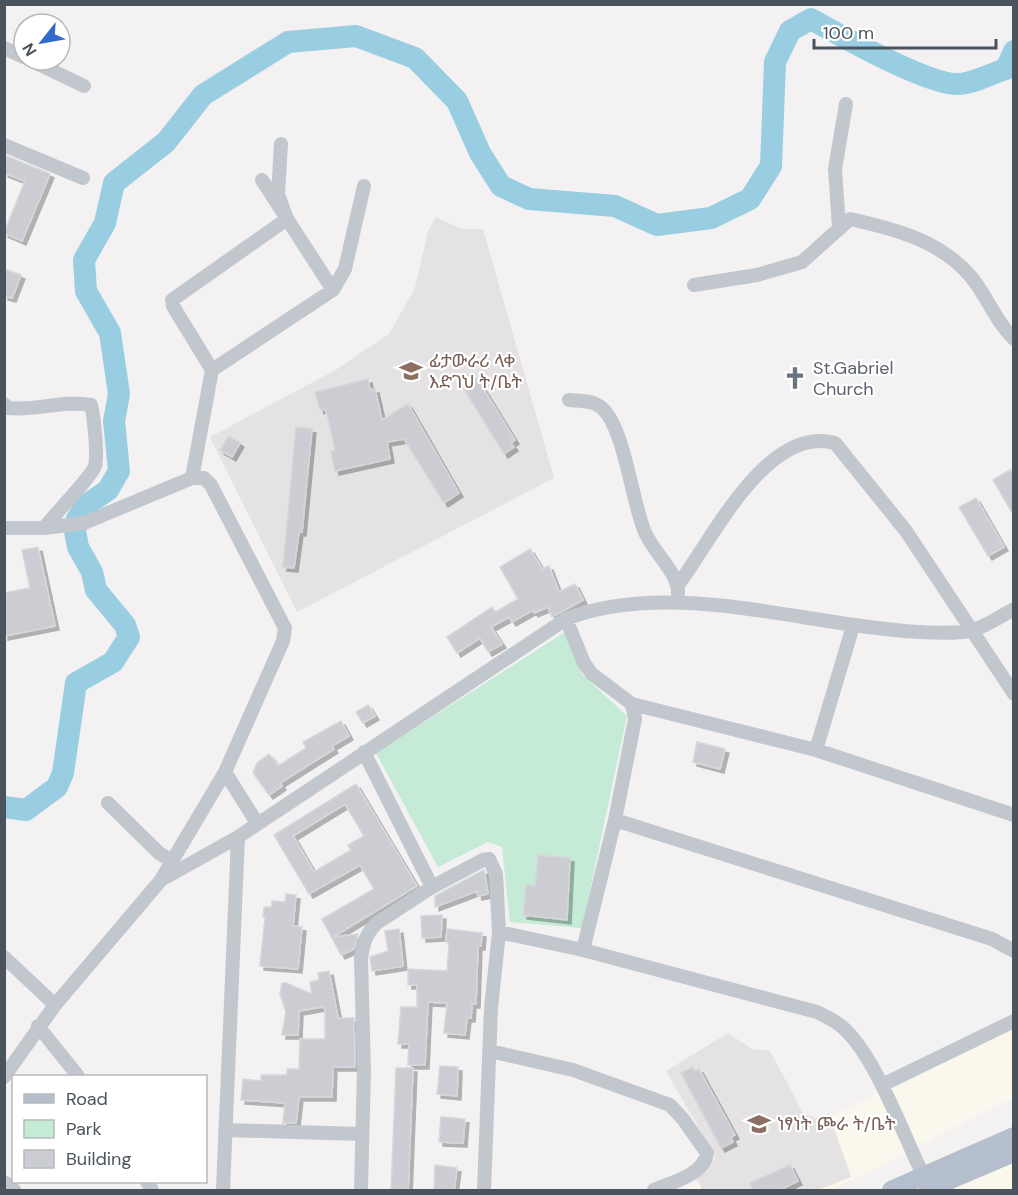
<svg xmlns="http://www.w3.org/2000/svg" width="1018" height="1195" viewBox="0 0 1018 1195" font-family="'DM Sans','Noto Sans Ethiopic',sans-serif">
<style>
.commercial{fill:#faf8ed}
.education{fill:#e4e2e2}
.green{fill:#c5ead6}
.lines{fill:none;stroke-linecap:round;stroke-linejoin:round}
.river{stroke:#98cde2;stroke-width:22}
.building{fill:#cbcdd2;stroke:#d6d7db;stroke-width:1.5;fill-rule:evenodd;filter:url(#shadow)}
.minor{stroke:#c1c7cd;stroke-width:14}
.major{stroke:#b4becc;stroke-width:18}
.labels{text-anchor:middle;stroke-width:4.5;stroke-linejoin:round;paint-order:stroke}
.education-label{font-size:18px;fill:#785e54;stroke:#fff;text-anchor:start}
.worship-label{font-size:18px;fill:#5b616d;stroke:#fff;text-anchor:start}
</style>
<defs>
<filter id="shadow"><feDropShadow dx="4" dy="4" stdDeviation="0" flood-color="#0004"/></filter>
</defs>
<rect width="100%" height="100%" fill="#f3f1f1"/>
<path class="commercial" d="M1013,1025V1098L831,1190H684Z
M1013,1162V1190H940Z"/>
<path class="education" d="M436,217L461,229H483L554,478L297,612L210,437L334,371L389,334L415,288L428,231Z
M728,1033L752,1049L770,1051L803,1113L815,1118L829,1113L851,1177L818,1190H702L695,1174L716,1158L666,1071Z"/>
<path class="green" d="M565,632L582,674L627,716L582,928L510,922L502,847L488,842L438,867L376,753Z"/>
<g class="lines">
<path class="river" d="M4,807L26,810L57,787L63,773L76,683L113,662L129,637L125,625L96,590L92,572L78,547L75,531L77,519L86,505L108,490L119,471L114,421L119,394L110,333L86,291L84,260L105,223L114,183L166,142L203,95L288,42L356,36L415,58L457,101L480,153L501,186L529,199L615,206L657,225L711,218L750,199L771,166L775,62L790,31L811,19C839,35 928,85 958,84C973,84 992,73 1006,69L1014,51"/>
</g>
<path class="building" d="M4,155L50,174L22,241L4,233L25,181L4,173Z
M4,269L21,275L12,298L4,296Z
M471,374L474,380L477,378L515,440L511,443L514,447L504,454L459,381Z
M368,379L370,390L375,389L382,420L408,404L459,493L444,503L404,439L387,442L390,459L335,471L331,451L335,450L328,418L325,409L320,410L315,392Z
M296,427L312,429L302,532H299L294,568L283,567Z
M229,436L240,443L232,457L220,450Z
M1010,470L1014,476V516L993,480Z
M976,498L1004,547L988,556L959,507Z
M38,547L55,626L4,636V593L30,588L22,550Z
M530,549L542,569L549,566L559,592L575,584L583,600L552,617L548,607L534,613L533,610L512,622L509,617L491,627L502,644L488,652L480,638L457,653L447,637L492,607L495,612L518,599L500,567Z
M368,705L375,716L363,723L356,712Z
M341,721L349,736L332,746L334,749L280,783L282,786L269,795L253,773L257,763L269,754L278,766L306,748L303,742Z
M697,742L725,749L720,769L693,762Z
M356,784L417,886L333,937L358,934L354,949L341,955L322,919L374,889L360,865L309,894L274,835ZM345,804L364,836L348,845L351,850L314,872L293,836Z
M538,855L570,858L567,920L523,915L526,885L535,886Z
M484,870L488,894L478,896L477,891L435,907V896Z
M286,894L296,895L293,926L302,927L298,969L260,966L265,918L263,917L264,907H272V901L285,902Z
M442,915L441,937L422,938L421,916Z
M399,929L403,966L372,971L370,957L388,951L385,931Z
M447,929L482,933L481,946H478L476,1004H472L471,1018H467L465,1035L444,1033L447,1003L428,1002L425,1065H408L409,1044H398L401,1007H417V985H408V969L447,971L449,943L446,942Z
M329,971L338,1018H354L355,1067H333L332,1097H299L296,1123H283L285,1103L241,1100L243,1079L261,1081V1075H287V1069H299L300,1039H325V1008L322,1007L299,1011L298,1035H282L286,1012L280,994L282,983H286L312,994L310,982L319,980L318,973Z
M440,1066L458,1067L457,1096L437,1094Z
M693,1067L695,1071L699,1069L735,1135L731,1137L733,1142L721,1148L681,1073Z
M396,1068H413L408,1191H391Z
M441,1117L465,1119L463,1143L439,1142Z
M435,1165L457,1168L454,1191H434Z
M790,1165L798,1181L778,1191H753L750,1183Z"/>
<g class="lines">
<path class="minor" d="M4,48L24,57
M30,60L84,86
M4,145L83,178
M262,180L333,290
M839,227L835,169L846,104
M694,285L757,275L802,262L850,219C895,229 942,241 972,278C988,298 996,322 1014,339
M212,370L173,306L172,300L287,219L278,194L281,144
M569,400C580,401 594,400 603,409C624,429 632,500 644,530C651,550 679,573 678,593
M4,404L8,408C36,411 63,400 91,405C94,416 98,456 95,466C92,476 53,516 44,528H4
M192,478L212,370L333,290L345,269L364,186
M44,528L84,523L192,478H204L211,485L285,628L283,641L225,772L162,878
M678,585C712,540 767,424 835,443L906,531L1014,694
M566,619L584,663L592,674L632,704L635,719L615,820L583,950
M632,704L816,750L1014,815
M816,750L853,626
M225,772L257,823
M108,803L159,853L172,861
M615,820L992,939L1014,951
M238,837L566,619C660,582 780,617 877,628C899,631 954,636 973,630C987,626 1001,616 1014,609
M432,887L483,860L489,859L496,874L499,932L491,1008L484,1190
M499,932L583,950L817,1012C825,1016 834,1020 841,1026C876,1054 905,1141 927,1183
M4,957L55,1005
M38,1026L78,1076
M490,1051L573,1070L670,1105L683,1119L707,1153C704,1175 672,1182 654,1190
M4,1077L55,1005L161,880L238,837L223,1190
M882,1085L1014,1021
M225,1130L361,1134
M4,1182L14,1190
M147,1182L152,1190
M361,1190L364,1071L361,959C363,944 366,933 377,923L432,887L364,752"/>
<path class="major" d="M891,1190L1014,1136
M927,1190L1014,1153"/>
</g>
<defs>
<g id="school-bare" transform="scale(1.8)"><path d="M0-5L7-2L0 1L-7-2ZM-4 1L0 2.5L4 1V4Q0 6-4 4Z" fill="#8d6e63" stroke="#fff" stroke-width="2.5" paint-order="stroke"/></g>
<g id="church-bare" transform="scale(1.8)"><path d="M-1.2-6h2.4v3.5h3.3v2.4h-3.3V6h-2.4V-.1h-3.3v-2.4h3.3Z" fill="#6b7280" stroke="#fff" stroke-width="2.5" paint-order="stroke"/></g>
</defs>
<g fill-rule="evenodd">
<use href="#school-bare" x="411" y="371"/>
<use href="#church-bare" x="795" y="378"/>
<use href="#school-bare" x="759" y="1124"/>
</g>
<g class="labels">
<g class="education-label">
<text x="429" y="367">ፊታውራሪ ላቀ<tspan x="429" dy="21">እድገህ ት/ቤት</tspan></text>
<text x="777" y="1130">ነፃነት ጮራ ት/ቤት</text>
</g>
<g class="worship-label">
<text x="813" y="374">St.Gabriel<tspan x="813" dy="21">Church</tspan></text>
</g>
</g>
<rect width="1018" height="1195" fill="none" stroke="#4b535c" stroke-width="12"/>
<rect x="12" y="1075" width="195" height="108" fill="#ffffff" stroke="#b7babe" stroke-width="1.5"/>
<rect x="24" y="1094" width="30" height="9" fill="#b4becc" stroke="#b7babe" stroke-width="1.5"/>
<text x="66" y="1105" font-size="18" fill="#4b535c">Road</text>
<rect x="24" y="1120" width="30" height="18" fill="#c5ead6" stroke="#b7babe" stroke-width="1.5"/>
<text x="66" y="1135" font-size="18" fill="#4b535c">Park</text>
<rect x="24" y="1150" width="30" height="18" fill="#cbcdd2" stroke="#b7babe" stroke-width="1.5"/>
<text x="66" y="1165" font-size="18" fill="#4b535c">Building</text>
<g transform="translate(42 42) rotate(239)"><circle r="28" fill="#ffffff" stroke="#b7babe" stroke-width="1.5"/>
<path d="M0-4.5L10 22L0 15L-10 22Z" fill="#306acd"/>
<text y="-9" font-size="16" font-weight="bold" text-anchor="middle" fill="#4b535c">N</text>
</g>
<path d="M814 39v9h182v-9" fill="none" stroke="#4b535c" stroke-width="3"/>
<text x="823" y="39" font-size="18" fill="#4b535c" stroke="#ffffff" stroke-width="4.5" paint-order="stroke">100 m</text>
</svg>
